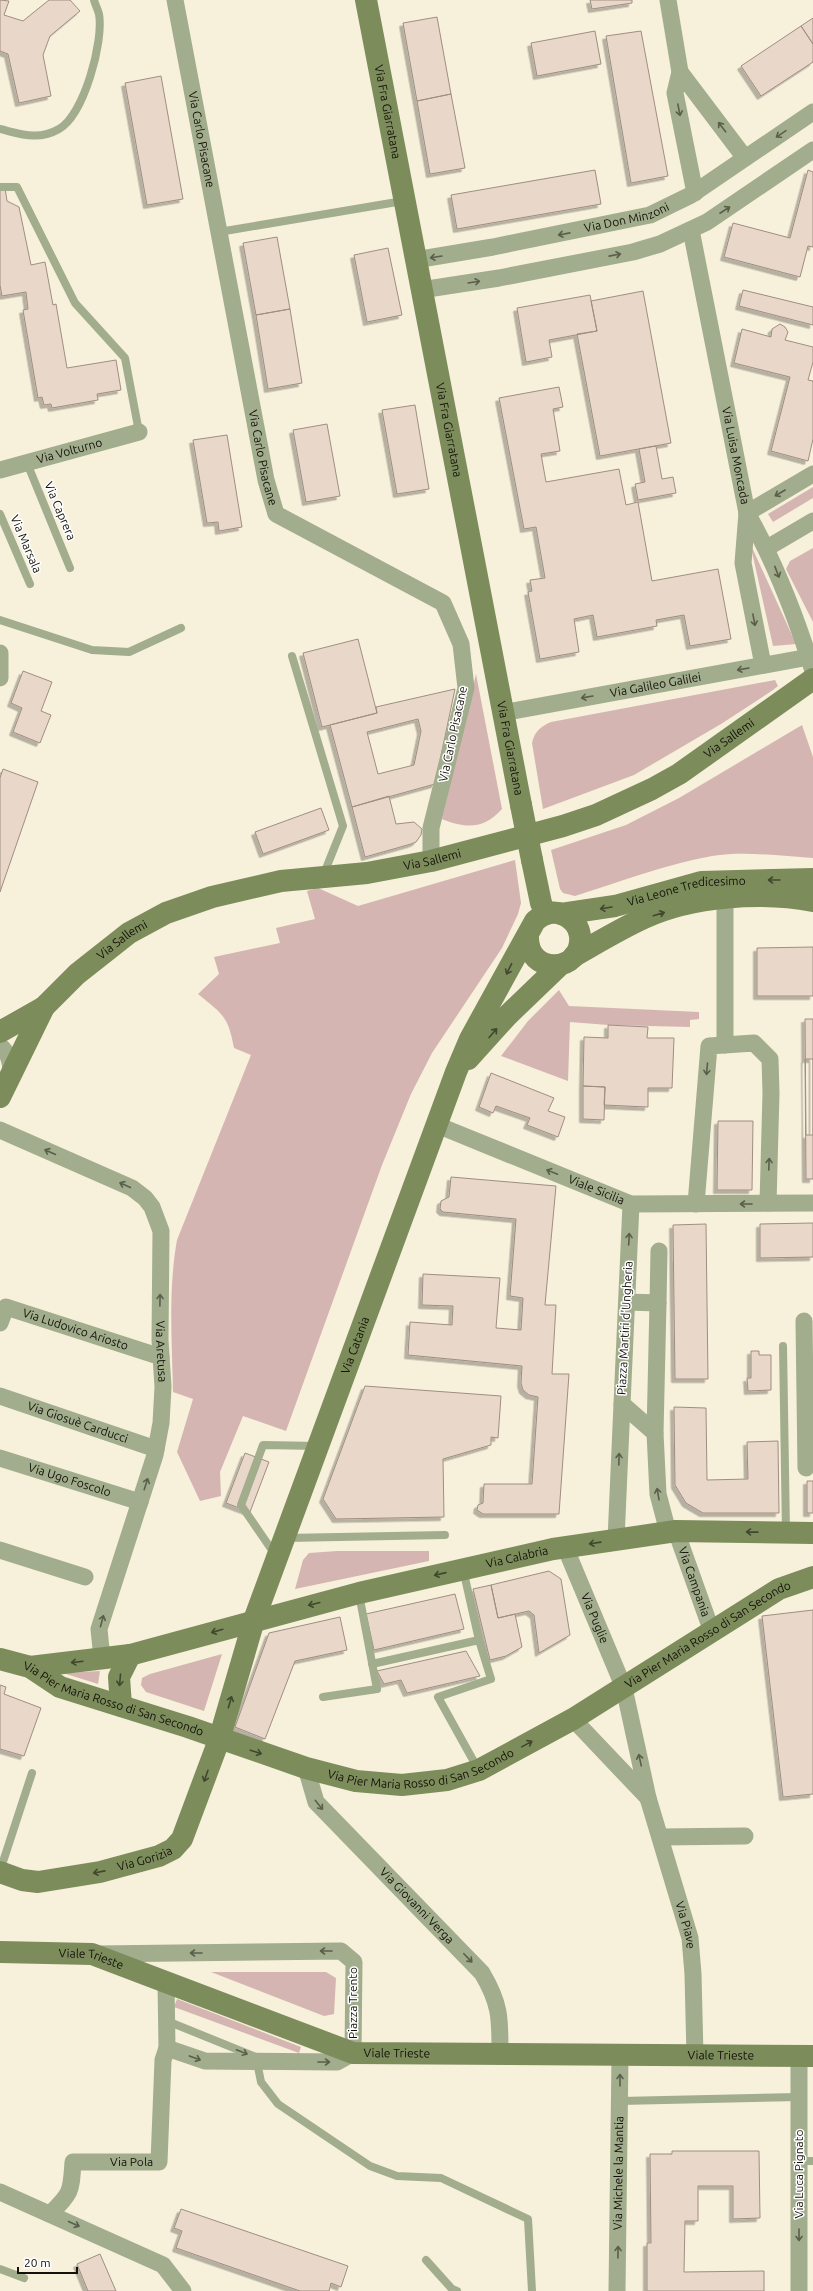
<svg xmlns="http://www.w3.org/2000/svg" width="813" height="2291" viewBox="0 0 813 2291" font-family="Ubuntu,sans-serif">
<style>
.green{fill:#d5b5b2}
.building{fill:#e9d7c9;stroke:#9f8e81;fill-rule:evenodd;filter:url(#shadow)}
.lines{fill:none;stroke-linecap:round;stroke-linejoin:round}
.lane{stroke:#a1ad8c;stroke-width:8}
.street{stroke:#a1ad8c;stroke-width:17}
.secondary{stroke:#7c8c5b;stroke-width:22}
.secondary-bridge{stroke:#7c8c5b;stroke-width:22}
.oneway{stroke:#5a5f4b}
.oneway2{stroke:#42482e}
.labels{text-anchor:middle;stroke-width:3;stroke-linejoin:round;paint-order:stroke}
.street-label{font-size:12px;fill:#13110a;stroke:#fff}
</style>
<defs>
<filter id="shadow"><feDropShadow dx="-3.5" dy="3.5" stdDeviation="0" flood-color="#0004"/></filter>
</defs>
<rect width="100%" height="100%" fill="#f7f0db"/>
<path class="green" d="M813,487V498L773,522L768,514Z
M750,543L796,644L773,646Z
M813,548V622L786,569L790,561Z
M476,674L502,809C484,829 466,829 442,819Z
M775,680L778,686L773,690L721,724L634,775L543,809L532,743C535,731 540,727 551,722Z
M802,725L813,757V858C780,856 745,851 712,856C666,864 620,882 575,896L563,893L560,889L551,850L626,825L679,798Z
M515,860L521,903L518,914L502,948L432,1053L411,1094L382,1165L286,1431L243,1416L220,1472L221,1496L200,1501L177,1452L193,1399L173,1392C172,1341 168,1291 177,1240L251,1055L234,1048C228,1015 222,1014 198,994L219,974L214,957L280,943L276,928L315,919L307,891L318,888L358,906Z
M559,990L569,1006L699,1012V1019L690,1020V1027L608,1025L570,1022L568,1081L501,1056L528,1021Z
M337,1551H429V1561L295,1589L303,1560L309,1553Z
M222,1654L204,1711L146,1692L141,1685L142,1678L150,1674Z
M100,1671L98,1684L63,1673Z
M211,1972H326L336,1978L334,2014L324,2016Z
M177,1999L301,2047L299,2053L174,2007Z"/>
<path class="building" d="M0,0L9,1L4,15L23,21L49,0H70L80,11L50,36L43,55L51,96L19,103L8,54L0,51Z
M590,0H632V3L592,9Z
M437,17L451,94L417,101L403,23Z
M813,18V44L801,26Z
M801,26L813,44V62L761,96L741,66Z
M595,31L601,64L537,76L531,43Z
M641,31L668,176L631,183L606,36Z
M161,76L183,199L147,205L125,83Z
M451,94L465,168L430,174L417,101Z
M595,170L601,204L457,229L451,195Z
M808,170L813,172V247L808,246L800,277L724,257L733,223L790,238Z
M5,188L7,201L19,207L31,265L45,262L53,305L56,304L67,368L116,360L121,390L97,394L98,400L52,408L51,404L44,405L42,397L38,398L23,310L28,309L26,292L2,296L0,285V189Z
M277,237L290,309L256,315L243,243Z
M388,248L402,315L367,322L354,255Z
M743,290L813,307V325L739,306Z
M643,291L671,443L600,456L577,334L597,331L591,301Z
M590,295L597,331L549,340L552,357L526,362L517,308Z
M290,309L302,383L268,389L256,315Z
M780,324L785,327L788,332L785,340L813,347V362L808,380L813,381V439L808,461L771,451L790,377L734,363L742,329L771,337L772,329Z
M559,387L563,407L553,409L560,451L541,454L546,482L619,469L626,505L638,502L652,581L718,569L731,639L690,646L684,615L656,620L657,626L597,637L593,615L574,619L579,652L540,659L528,592L532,591L530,580L545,578L536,527L524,529L499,398Z
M415,405L429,489L397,494L382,410Z
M327,424L340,496L306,502L293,430Z
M227,435L242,527L219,531L218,522L207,523L193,440Z
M656,446L662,479L673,477L676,493L638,500L635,484L645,482L639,449Z
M358,639L377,713L322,727L303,653Z
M23,671L52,682L41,711L51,715L40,743L13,732L22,708L11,703Z
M455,689L435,784L352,807L330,725L377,713L376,707ZM418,719L421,731L414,765L378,774L367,732Z
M3,769L38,782L0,892V778Z
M389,796L396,824L414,822L422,829L421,835L416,842L411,844L365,857L352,807Z
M321,808L329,830L263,854L255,832Z
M813,947V996H757V948Z
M805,1019H813V1135H806Z
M608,1025L648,1027L647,1038H674L672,1088H648V1107L604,1105L605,1087L583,1086L584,1037L608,1038Z
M805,1059H813V1179H806Z
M491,1073L554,1098L548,1111L565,1117L558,1137L527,1125L530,1118L496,1106L493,1113L479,1107Z
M583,1086L605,1087L604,1120L583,1119Z
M718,1121H753L752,1190H717Z
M451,1177L556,1186L545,1305H556L552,1374H569L559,1514H483L477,1510L478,1505L483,1503L484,1484H532L538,1397L529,1395L523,1390L521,1383L522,1366L408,1355L410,1322L452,1325L453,1306L422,1305L423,1274L500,1278L496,1328L521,1330L523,1298L510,1296L516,1219L443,1212L440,1209L441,1201L449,1197Z
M813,1223V1257L760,1258V1224Z
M706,1224L708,1379H675L673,1225Z
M751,1351H759V1355H771V1390L748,1391L747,1378H751Z
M365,1386L501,1396L498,1438L491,1437V1445L443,1459L444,1517L336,1519L323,1499Z
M674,1407L706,1408L707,1480L748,1479L747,1442L778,1441L779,1513H703L686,1503L675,1485Z
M245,1453L269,1462L250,1512L226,1503Z
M807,1481H813V1513H807Z
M549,1571L561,1579L570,1635L539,1653L534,1615L529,1611L498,1618L491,1585Z
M491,1585L498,1618L515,1614L522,1647L506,1656L490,1660L473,1589Z
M455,1594L464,1629L374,1650L366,1614Z
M813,1610V1794L783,1797L762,1616Z
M340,1617L347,1650L295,1661L265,1739L235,1727L269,1633Z
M466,1651L480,1676L407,1693L401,1680L384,1684L377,1671Z
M0,1685L6,1687L4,1694L41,1708L24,1756L0,1749Z
M672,2151H759L760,2218L733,2219V2186H698V2221H685L684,2272L764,2271V2291H647V2243H651L650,2154H672Z
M181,2209L348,2266L341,2287L331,2283L329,2291H300L176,2248L182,2231L174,2228Z
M100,2254L116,2291H88L77,2264Z"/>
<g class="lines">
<path class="lane" d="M0,129C21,134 38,141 59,129C84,115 104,41 99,14C98,10 95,4 94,0
M0,187H17L75,303L125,358L139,432
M219,232L403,201
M27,463L70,568
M0,514L30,584
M0,620L92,650L129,652L181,628
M292,656L343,826L323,876
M783,1346L786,1532
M286,1538L445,1535
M276,1556L241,1505L263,1445L318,1446
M372,1664L479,1640L463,1569
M323,1697L377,1689L359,1594
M478,1769L438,1697L491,1679L479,1640
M0,1871L32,1773
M167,2021L256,2057
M257,2062L261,2082L278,2104L370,2166L397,2176L441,2178L528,2219L532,2291
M620,2101L799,2097
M799,2161H813
M426,2260L452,2289L457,2291
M0,2269L24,2278"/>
<g class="street">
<path id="s1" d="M175,0L266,480L276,514L443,603L461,644L466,688L431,828V861"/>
<path d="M668,0L680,72L675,93L695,193"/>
<path d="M680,72L745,158"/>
<path id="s2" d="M691,230L747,513C775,562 796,617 813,671"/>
<path id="s3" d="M415,260L493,247L650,215L691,195L813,112"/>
<path d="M421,290L499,278L633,252L660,244L707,222L813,150"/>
<path id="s4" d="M0,470L139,432"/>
<path d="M747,513L743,563L763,665"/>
<path d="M747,513L813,474"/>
<path d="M767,548L813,521"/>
<path d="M0,653V678"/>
<path id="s5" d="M502,713L809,657"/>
<path d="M725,1045V898"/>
<path d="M0,1046C10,1054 11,1064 11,1076"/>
<path id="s6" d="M437,1125L631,1204L813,1203"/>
<path id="s7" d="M0,1130L132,1188L145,1198L152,1207L161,1231L160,1340L163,1387L161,1423L155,1455L99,1629L102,1659"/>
<path d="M631,1204L622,1404L655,1433L658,1494L668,1532"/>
<path d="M696,1204L709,1046L754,1043L770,1059L771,1093L768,1203"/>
<path d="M627,1302L658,1303L655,1433"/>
<path d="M658,1303L659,1251"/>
<path d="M804,1321L806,1468"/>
<path id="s8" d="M0,1323L6,1307L161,1357"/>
<path id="s9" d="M0,1396L156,1449"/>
<path id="s10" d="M0,1458L140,1502"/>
<path id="s11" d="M676,1531L712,1632"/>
<path d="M616,1540L622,1404"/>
<path id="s12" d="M565,1547L624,1688L648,1798L690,1938L693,1974L695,2056"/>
<path d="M0,1550L85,1577"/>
<path d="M573,1719L648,1798"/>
<path id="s13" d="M306,1768L316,1802L482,1973C501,2005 500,2019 500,2056"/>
<path d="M661,1837L745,1836"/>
<path d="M98,1954L341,1951L354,1962L353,2053L337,2062L205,2061L167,2048L166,1982"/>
<path d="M799,2056V2291"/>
<path d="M0,2192L163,2265L183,2291"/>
<path id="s14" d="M50,2214C72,2193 71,2191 73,2162H159L163,2060L167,2048"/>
<path id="s15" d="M617,2291L620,2056"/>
</g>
<g class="secondary">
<path id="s16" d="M366,0L521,805"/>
<path d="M532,860L541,903L546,914"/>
<path id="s17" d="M561,914L615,906L701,882L813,879"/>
<path d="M574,956C597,943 620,929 644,918C691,896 762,891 813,901"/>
<path id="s18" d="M0,1032L44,1007L77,974L129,933L166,913L212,897L281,881L367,873L431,861L563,826L596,815L652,789L679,774L813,679"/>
<path d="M468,1059L507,1016L560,965"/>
<path d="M0,1097L44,1007"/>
<path id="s19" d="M0,1659L30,1667L60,1687L188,1727L306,1768L356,1781L402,1785L447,1780L479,1770L573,1719L779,1589L813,1577"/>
<path id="s20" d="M30,1667L130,1655L359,1593L553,1549L676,1531L813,1533"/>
<path d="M121,1706L119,1677L130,1655"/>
<path id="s21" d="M0,1872L22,1880L38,1882L100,1872L159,1856L173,1849L182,1839L219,1740L254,1620L456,1072L470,1039L535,921C543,914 553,910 564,915C572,919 579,926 580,936C584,973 526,977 528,935"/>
<path id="s22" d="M0,1952L92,1954L353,2053L813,2056"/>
</g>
<path class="secondary-bridge" d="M521,805L532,860"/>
</g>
<defs><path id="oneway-shaft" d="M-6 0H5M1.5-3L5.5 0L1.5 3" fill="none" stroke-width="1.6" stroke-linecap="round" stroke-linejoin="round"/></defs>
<g class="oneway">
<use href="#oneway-shaft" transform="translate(679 110) rotate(79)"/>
<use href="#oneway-shaft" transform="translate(722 127) rotate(-127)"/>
<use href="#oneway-shaft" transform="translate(781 134) rotate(146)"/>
<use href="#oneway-shaft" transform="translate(725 210) rotate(-33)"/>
<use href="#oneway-shaft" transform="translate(564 234) rotate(169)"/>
<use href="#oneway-shaft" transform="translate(615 255) rotate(-11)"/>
<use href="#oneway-shaft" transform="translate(436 257) rotate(171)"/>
<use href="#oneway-shaft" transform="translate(474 282) rotate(-9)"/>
<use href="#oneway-shaft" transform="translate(780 493) rotate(150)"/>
<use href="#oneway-shaft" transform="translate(777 572) rotate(69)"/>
<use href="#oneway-shaft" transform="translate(754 620) rotate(79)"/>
<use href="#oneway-shaft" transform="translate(743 669) rotate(170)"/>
<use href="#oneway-shaft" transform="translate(587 697) rotate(170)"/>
<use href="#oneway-shaft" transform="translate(707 1069) rotate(95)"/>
<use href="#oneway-shaft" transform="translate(50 1152) rotate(-156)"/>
<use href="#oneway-shaft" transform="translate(769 1164) rotate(-88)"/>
<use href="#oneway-shaft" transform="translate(552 1172) rotate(-158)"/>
<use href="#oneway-shaft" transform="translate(125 1185) rotate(-156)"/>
<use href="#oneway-shaft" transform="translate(746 1204) rotate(180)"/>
<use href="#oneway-shaft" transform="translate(629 1239) rotate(-87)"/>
<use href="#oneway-shaft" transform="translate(160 1300) rotate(-89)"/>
<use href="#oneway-shaft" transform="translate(619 1459) rotate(-88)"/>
<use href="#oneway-shaft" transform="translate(146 1484) rotate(-72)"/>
<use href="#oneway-shaft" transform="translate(658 1494) rotate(-100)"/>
<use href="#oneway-shaft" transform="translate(102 1621) rotate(-75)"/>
<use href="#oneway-shaft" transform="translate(640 1760) rotate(-102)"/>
<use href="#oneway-shaft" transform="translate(319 1805) rotate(51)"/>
<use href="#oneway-shaft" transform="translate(326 1951) rotate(180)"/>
<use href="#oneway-shaft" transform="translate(196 1953) rotate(180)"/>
<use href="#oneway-shaft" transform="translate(468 1958) rotate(46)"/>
<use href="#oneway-shaft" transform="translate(242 2052) rotate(22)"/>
<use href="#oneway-shaft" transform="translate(195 2058) rotate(20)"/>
<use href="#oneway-shaft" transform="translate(324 2062)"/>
<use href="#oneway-shaft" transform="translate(620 2080) rotate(-90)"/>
<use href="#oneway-shaft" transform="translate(74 2224) rotate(24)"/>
<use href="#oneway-shaft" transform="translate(799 2235) rotate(90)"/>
<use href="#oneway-shaft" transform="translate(618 2252) rotate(-89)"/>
</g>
<g class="oneway2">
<use href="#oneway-shaft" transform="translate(774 880) rotate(-180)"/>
<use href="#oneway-shaft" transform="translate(606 908) rotate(171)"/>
<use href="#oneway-shaft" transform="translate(659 914) rotate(-16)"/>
<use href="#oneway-shaft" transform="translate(509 969) rotate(116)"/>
<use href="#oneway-shaft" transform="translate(493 1033) rotate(-49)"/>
<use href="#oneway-shaft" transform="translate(752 1532) rotate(-179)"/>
<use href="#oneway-shaft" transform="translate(595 1543) rotate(172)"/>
<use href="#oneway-shaft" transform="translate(440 1574) rotate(167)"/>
<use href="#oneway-shaft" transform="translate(314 1604) rotate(166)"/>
<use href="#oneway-shaft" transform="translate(217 1631) rotate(164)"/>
<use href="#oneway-shaft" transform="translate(77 1662) rotate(173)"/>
<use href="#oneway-shaft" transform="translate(120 1680) rotate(95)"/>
<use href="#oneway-shaft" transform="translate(230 1702) rotate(-74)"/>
<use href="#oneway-shaft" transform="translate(527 1744) rotate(-29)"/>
<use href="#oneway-shaft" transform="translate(256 1752) rotate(18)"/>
<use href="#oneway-shaft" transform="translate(206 1776) rotate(109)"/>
<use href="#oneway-shaft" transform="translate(99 1872) rotate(169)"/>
</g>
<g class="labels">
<g class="street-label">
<text dy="4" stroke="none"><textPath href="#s16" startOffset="114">Via Fra Giarratana</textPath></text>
<text dy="4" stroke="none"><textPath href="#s1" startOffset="142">Via Carlo Pisacane</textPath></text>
<text dy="4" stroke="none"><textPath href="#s3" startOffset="216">Via Don Minzoni</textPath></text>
<text dy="4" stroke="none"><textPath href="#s16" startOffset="438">Via Fra Giarratana</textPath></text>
<text dy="4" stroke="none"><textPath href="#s4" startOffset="72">Via Volturno</textPath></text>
<text dy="4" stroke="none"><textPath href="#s2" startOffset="230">Via Luisa Moncada</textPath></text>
<text dy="4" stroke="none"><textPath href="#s1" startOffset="466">Via Carlo Pisacane</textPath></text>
<text transform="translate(60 511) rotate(67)" y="4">Via Caprera</text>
<text transform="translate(26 544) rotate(67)" y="4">Via Marsala</text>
<text dy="4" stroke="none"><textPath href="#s5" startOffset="156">Via Galileo Galilei</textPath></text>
<text transform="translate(453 734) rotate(-78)" y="4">Via Carlo Pisacane</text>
<text dy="4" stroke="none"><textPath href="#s18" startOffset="802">Via Sallemi</textPath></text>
<text dy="4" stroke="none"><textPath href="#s16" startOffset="762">Via Fra Giarratana</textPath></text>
<text dy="4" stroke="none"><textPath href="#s18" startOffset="478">Via Sallemi</textPath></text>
<text dy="4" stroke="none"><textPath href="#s17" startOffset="128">Via Leone Tredicesimo</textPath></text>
<text dy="4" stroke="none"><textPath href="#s18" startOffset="154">Via Sallemi</textPath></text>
<text dy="4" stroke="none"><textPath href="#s6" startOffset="172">Viale Sicilia</textPath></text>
<text transform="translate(625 1328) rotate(-87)" y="4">Piazza Martiri d'Ungheria</text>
<text dy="4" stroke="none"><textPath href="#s8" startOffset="90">Via Ludovico Ariosto</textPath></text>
<text dy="4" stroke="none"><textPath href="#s21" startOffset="716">Via Catania</textPath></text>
<text dy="4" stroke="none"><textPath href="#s7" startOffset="318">Via Aretusa</textPath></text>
<text dy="4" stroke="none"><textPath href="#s9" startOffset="82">Via Giosuè Carducci</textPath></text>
<text dy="4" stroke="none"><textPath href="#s10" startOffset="73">Via Ugo Foscolo</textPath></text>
<text dy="4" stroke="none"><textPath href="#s20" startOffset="500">Via Calabria</textPath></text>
<text dy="4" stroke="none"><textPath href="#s11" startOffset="54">Via Campania</textPath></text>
<text dy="4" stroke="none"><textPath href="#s12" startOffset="77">Via Puglie</textPath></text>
<text dy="4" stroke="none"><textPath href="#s19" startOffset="769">Via Pier Maria Rosso di San Secondo</textPath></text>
<text dy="4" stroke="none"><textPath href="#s19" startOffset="121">Via Pier Maria Rosso di San Secondo</textPath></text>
<text dy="4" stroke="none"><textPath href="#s19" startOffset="445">Via Pier Maria Rosso di San Secondo</textPath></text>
<text dy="4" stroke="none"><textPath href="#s21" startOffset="149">Via Gorizia</textPath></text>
<text dy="4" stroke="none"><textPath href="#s13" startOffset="180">Via Giovanni Verga</textPath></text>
<text dy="4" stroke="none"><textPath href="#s12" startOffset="398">Via Piave</textPath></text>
<text dy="4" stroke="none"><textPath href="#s22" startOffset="92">Viale Trieste</textPath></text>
<text transform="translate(353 2003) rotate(-90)" y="4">Piazza Trento</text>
<text dy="4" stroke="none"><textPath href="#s22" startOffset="415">Viale Trieste</textPath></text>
<text dy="4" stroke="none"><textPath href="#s22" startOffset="739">Viale Trieste</textPath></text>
<text dy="4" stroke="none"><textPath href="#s14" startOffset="118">Via Pola</textPath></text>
<text dy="4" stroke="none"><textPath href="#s15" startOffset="118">Via Michele la Mantia</textPath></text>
<text transform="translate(799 2174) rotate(-90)" y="4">Via Luca Pignato</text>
</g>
</g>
<path d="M18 2267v6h59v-6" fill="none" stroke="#13110a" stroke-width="2"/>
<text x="24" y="2267" font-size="12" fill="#13110a" stroke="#ffffff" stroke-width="3" paint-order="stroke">20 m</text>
</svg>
